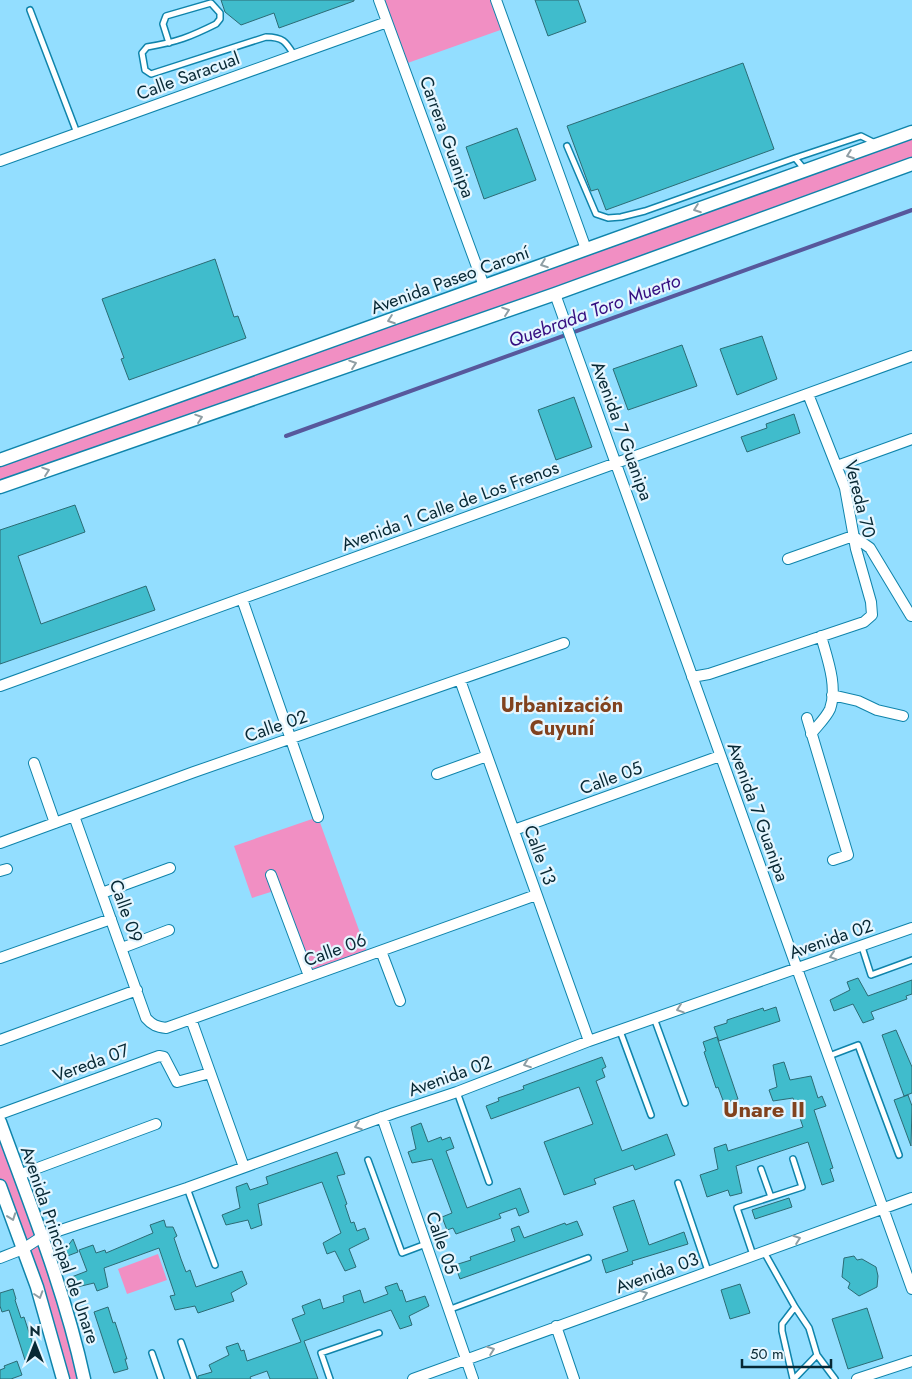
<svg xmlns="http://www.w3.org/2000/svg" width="912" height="1379" viewBox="0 0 912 1379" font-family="Jost,sans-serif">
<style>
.green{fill:#f18fc3}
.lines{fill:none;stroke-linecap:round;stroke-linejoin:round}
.stream{stroke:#57589c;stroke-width:4}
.building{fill:#40bccc;stroke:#2c6b74}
.service-casing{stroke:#0f84ab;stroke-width:8}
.minor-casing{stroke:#0f84ab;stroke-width:12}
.tertiary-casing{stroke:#0f84ab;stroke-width:15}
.service{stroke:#fff;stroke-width:5}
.minor{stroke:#fff;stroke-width:10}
.tertiary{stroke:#fff;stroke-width:12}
.oneway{stroke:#8f9ea4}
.labels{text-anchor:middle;stroke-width:4.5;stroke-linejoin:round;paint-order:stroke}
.street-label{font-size:18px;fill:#072834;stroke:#e5f6ff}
.water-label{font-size:19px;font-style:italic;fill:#350e81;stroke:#e5f6ff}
.quarter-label{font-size:20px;font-weight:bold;fill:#81421e;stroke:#e5f6ff}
.district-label{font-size:22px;font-weight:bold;fill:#81421e;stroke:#e5f6ff}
</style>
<rect width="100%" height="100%" fill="#93deff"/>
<path class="green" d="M379,0H496L506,28L402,65Z
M912,132V164L0,487V460Z
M318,817L368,955L309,976L277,890L252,898L234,846Z
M0,1122L84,1379H63L0,1186Z
M158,1254L167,1280L127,1294L118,1269Z"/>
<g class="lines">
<path class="stream" d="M286,436L912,210"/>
</g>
<path class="building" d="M221,0H354V1L279,28L274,13L241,25L225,12Z
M535,0H578L586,22L548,36Z
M743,63L774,149L606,210L598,189L591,191L567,126Z
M517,128L536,180L484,199L466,147Z
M215,259L234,317L238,316L246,338L129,380L121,359L124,358L102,299Z
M762,336L777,379L737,395L720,349Z
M682,345L697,386L628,410L613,369Z
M574,397L592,447L556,460L538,410Z
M794,414L800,433L747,452L741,437L767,428L766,424Z
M75,505L85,532L18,556L41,624L146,586L155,610L0,664V530Z
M858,978L868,996L912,980V994L906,996L907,999L871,1012L874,1019L863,1023L853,1004L834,1011L830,1000L850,990L847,982Z
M776,1007L780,1021L719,1041L714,1027L727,1023V1020L763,1008L764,1011Z
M896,1030L912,1067V1093L904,1096L882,1035Z
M717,1037L738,1099L724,1103L718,1087L716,1088L704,1052L706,1051L703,1042Z
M602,1057L606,1067L602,1069L605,1077L596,1081L622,1151L667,1134L675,1155L635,1170L633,1165L594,1179L596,1184L564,1195L544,1142L593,1124L579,1087L491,1119L486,1106L499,1101L498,1098L524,1089L523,1086Z
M784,1062L790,1080L811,1076L818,1098L822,1096L826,1106L814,1110L833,1168L830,1169L834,1181L822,1185L808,1142L736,1166L742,1193L730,1196L728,1190L707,1197L700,1175L718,1169L714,1148L726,1144L728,1151L803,1127L793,1098L773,1101L769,1090L777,1087L773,1065Z
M908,1095L912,1106L911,1146L894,1100Z
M421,1123L428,1142L441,1137L442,1140L450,1137L454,1148L446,1151L467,1208L520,1188L529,1212L519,1216L516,1208L499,1214L501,1218L456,1234L453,1228L447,1230L442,1217L452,1213L432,1159L412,1163L408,1152L416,1149L411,1127Z
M337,1152L345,1174L337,1176L347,1204L345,1205L351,1223L354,1222L357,1231L365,1228L369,1239L349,1249L356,1267L345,1271L335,1251L327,1254L323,1243L341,1233L322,1182L258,1204L262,1225L251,1229L248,1220L226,1225L222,1215L240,1208L236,1187L247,1183L250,1190L268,1184L266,1177Z
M789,1198L792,1207L755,1219L752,1210Z
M634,1200L649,1245L684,1232L688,1244L632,1261L633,1264L606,1273L602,1260L628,1251L613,1207Z
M164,1220L166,1227H173L177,1236L174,1238L181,1259L186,1272L190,1270L196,1287L242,1271L247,1284L231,1293L234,1301L198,1313L195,1306L175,1310L170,1296L175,1295L159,1248L104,1268L108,1287L97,1291L94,1283L73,1288L69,1278L87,1271L79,1250L93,1245L96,1253L105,1250L106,1253L153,1233L150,1225Z
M577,1221L583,1235L460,1279L455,1265L471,1260L470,1257L515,1241L511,1229L519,1226L524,1238L565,1223L566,1225Z
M73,1239L78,1252L62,1258L67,1247Z
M854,1256L857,1260L862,1259L876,1267L878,1276L877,1287L859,1296L848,1288L850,1283L842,1277L844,1258Z
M397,1283L400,1291L402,1290L406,1302L425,1296L429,1306L409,1316L412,1325L400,1329L391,1310L304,1341L318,1379H270L267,1371L250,1377L251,1379H198V1376L212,1372L209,1365L229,1355L226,1347L238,1343L241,1351L244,1350L247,1361L301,1342L292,1319L305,1314L302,1306L320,1299L323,1309L344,1302L343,1296L360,1290L364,1303L388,1294L385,1287Z
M740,1284L750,1313L730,1319L721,1290Z
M13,1289L16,1299L15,1300L21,1318L24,1317L37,1357L25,1360L9,1310L2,1312L0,1306V1293Z
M108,1307L113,1323L115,1322L127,1359H125L128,1369L114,1373L94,1312Z
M867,1308L883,1358L848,1369L832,1319Z
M17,1361L22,1375L11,1379H0V1370L5,1368L4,1366Z"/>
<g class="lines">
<g class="service-casing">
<path id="service" d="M30,10L77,133
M169,43L163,24L166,16L211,3L220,13V19L216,24C190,37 177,42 147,47L142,53L145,70L151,74L266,37C283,37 286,42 294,55
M567,146L596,214L608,218L621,217L645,211L795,158L805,170
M795,158L861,136L877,144
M862,947L871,975L912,960
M654,1018L685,1103
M620,1031L651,1115
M829,1056L858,1045L899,1155
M457,1092L489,1182
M368,1160L402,1253L426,1244
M761,1169L771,1197
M678,1183L708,1271
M187,1188L215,1265
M764,1252L795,1307L809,1328L817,1355L835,1379
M753,1255L737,1208L802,1187L793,1159
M448,1310L588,1258
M181,1342L194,1379
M152,1353L161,1379
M330,1379L321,1353L379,1333
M793,1379L782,1331V1324L795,1307
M794,1379L817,1355"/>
</g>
<g class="minor-casing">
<path id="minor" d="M379,0L484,286
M496,0L586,249
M0,161L387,22
M555,294L912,1289
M837,466L912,439
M788,559L853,536L870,548L911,616
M242,599L318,817
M692,677L709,674L864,622L872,615L871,602L856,549L845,488L808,394
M460,680L589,1041
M0,686L912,356
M832,695L858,701L877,710L903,716
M807,718L848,855L833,860
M811,734C817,726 826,718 830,709C838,686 827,658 821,636
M34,763L55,823
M437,774L487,756
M74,816L146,1018C152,1025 157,1027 166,1028L536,895
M514,830L720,756
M0,843L194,772L564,643
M0,871L7,869
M271,875L309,976
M102,893L170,868
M122,948L169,930
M381,951L400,1001
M0,958L111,919
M191,1019L244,1167
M0,1040L137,990
M0,1114L159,1056L164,1057L177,1082L210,1073
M382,1117L473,1379
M19,1175L156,1124
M0,1258L23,1249L43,1236L187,1188L394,1113L457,1092L589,1041L912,928
M556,1326L574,1379
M413,1379L912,1198
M857,1379L912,1361"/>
</g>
<g class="tertiary-casing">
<path id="tertiary" d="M0,460L912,132
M0,487L555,294L912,164
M0,1122C31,1207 65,1291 84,1379
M0,1186L37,1287L63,1379"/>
</g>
<use href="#service" class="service"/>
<use href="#minor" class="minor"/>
<use href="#tertiary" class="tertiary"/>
</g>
<defs><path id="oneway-chevron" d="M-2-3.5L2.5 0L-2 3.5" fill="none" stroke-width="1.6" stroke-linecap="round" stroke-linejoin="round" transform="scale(1.25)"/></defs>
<g class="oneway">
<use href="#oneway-chevron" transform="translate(850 155) rotate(160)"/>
<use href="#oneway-chevron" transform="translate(697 209) rotate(160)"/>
<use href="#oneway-chevron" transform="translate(544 264) rotate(160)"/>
<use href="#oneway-chevron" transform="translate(506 311) rotate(-19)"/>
<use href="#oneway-chevron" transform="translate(391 320) rotate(160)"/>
<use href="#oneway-chevron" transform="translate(353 364) rotate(-19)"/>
<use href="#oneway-chevron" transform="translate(199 418) rotate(-19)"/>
<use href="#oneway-chevron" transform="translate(46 471) rotate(-19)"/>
<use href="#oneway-chevron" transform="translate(833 956) rotate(162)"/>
<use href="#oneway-chevron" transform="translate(680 1009) rotate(161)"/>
<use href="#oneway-chevron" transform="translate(527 1064) rotate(159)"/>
<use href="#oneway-chevron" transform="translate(358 1126) rotate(160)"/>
<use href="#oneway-chevron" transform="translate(12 1217) rotate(70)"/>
<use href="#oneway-chevron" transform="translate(797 1239) rotate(-20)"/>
<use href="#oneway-chevron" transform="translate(644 1294) rotate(-20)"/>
<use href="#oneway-chevron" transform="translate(39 1295) rotate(72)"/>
<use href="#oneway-chevron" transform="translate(491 1350) rotate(-20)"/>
</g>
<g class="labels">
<g class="street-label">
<text transform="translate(188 76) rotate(-20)" y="6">Calle Saracual</text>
<text transform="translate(447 137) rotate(70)" y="6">Carrera Guanipa</text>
<text transform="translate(450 280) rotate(-20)" y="6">Avenida Paseo Caroní</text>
<text transform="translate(622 431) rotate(70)" y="6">Avenida 7 Guanipa</text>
<text transform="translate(860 499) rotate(76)" y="6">Vereda 70</text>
<text transform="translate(450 506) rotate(-20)" y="6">Avenida 1 Calle de Los Frenos</text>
<text transform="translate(276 726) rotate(-19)" y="6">Calle 02</text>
<text transform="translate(611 778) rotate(-20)" y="6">Calle 05</text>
<text transform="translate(758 812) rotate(70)" y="6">Avenida 7 Guanipa</text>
<text transform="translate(540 855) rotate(70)" y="6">Calle 13</text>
<text transform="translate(126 911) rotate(70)" y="6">Calle 09</text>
<text transform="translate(831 939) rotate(-19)" y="6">Avenida 02</text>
<text transform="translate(335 950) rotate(-20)" y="6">Calle 06</text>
<text transform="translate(91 1063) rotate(-20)" y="6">Vereda 07</text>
<text transform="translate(450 1076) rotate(-20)" y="6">Avenida 02</text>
<text transform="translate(442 1243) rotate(71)" y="6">Calle 05</text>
<text transform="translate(60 1245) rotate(71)" y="6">Avenida Principal de Unare</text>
<text transform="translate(657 1273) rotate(-20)" y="6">Avenida 03</text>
</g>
<g class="water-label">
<text transform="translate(594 310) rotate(-20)" y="7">Quebrada Toro Muerto</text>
</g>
<g class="quarter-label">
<text x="562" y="712">Urbanización<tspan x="562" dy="23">Cuyuní</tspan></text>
</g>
<g class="district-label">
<text x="764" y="1117">Unare II</text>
</g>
</g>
<g transform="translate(35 1344)" stroke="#e5f6ff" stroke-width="4" paint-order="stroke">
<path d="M0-4L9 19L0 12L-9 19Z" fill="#072834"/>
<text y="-8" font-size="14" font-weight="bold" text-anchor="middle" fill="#072834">N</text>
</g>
<path d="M742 1359v8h89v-8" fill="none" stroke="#072834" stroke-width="2.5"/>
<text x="750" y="1359" font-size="15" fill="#072834" stroke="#e5f6ff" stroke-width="4" paint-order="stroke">50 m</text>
</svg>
